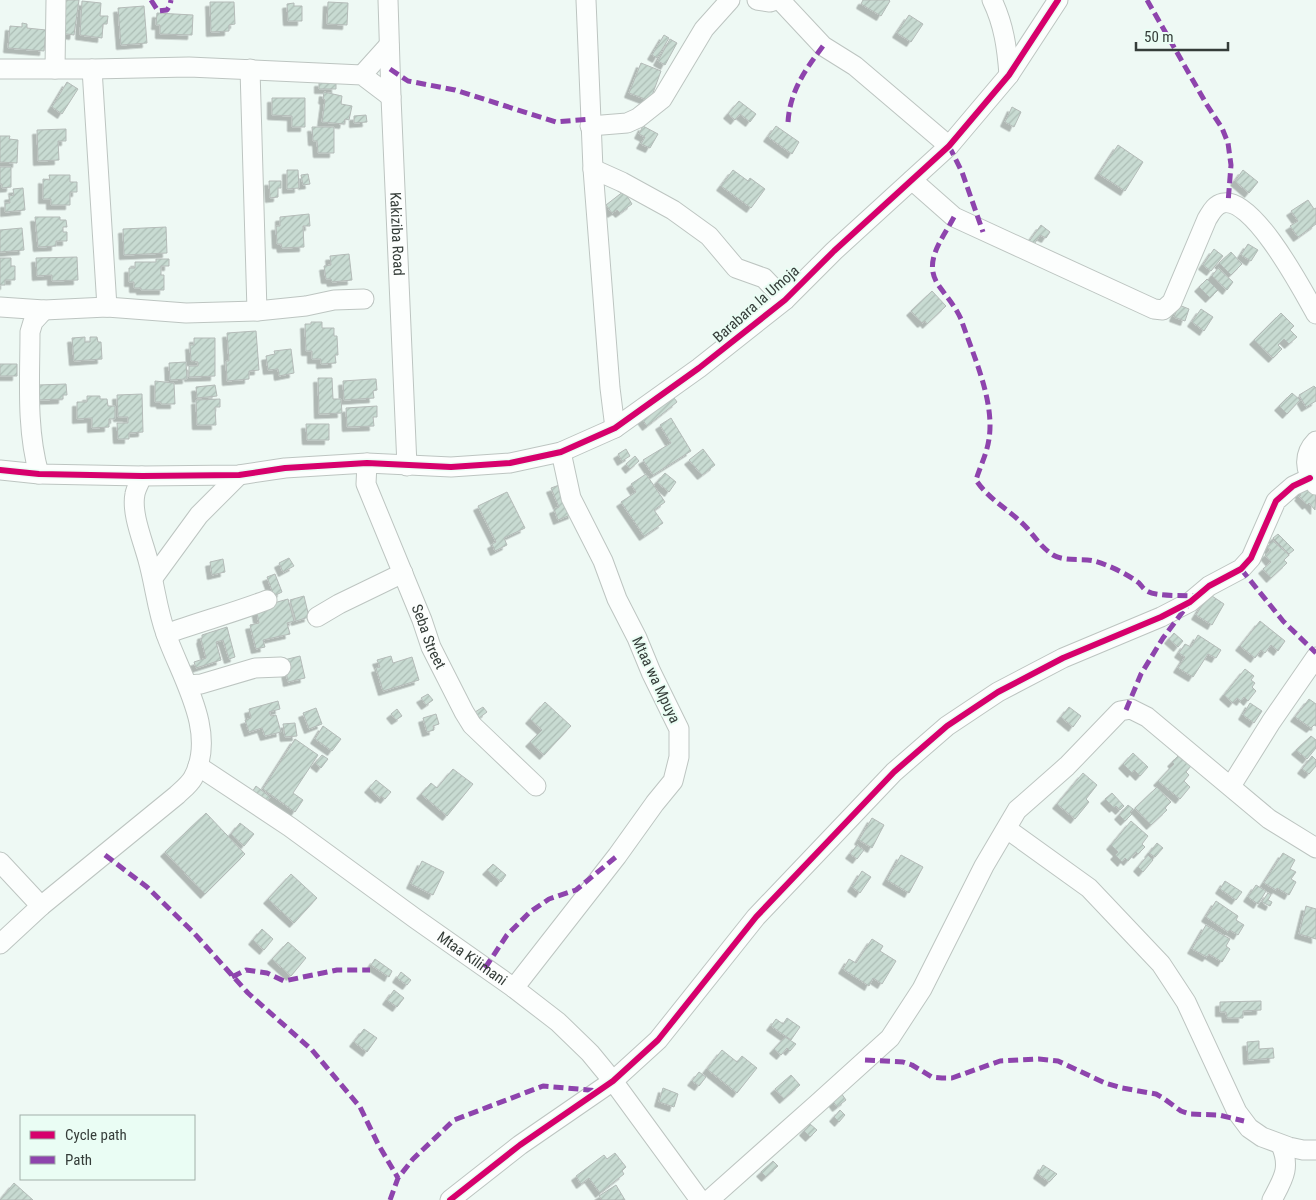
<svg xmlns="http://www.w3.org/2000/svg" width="1316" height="1200" viewBox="0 0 1316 1200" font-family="'Roboto Condensed',sans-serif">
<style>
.building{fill:url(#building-hatch);stroke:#b4bbb8;filter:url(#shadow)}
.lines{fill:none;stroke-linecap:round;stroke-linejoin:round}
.minor-casing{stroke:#bdc5c1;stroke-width:21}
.minor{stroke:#fcfefd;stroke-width:19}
.quiet{stroke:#8e44ad;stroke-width:5;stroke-dasharray:10 5;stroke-linecap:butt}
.cycleway-casing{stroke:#eafdf4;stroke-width:9}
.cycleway{stroke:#d6006c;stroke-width:6}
.labels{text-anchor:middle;stroke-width:4;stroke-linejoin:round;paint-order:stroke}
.street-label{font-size:15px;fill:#353d39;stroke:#eafdf4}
</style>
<defs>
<pattern id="building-hatch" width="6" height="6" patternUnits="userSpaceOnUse" patternTransform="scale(1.25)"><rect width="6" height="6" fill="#c8dbd2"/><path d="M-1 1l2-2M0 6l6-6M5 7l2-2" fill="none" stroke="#acbdb5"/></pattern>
<filter id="shadow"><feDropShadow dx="-4.5" dy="4.5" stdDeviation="0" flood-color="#0004"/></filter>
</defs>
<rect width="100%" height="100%" fill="#eef9f4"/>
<path class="building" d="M65,0H79L74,35L60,33Z
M863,0H889L890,1L881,16L861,4Z
M82,1L101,3L100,16H108L107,24H103L102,38L80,35Z
M210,2H234L235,24L229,25V31L211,32Z
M328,2L348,3L347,25L327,24Z
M294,3V6H302V21H288L287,4Z
M144,6L147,43L121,45L118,8Z
M157,13L193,15L192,35L160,34V25H156Z
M909,15L923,24L911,42L897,33Z
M22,23L27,24V28L46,30L44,51L8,48L10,26L22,27Z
M664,35L669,38L657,58L652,55Z
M670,39L677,43L665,65L658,61Z
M641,63L661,71L650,101L629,93Z
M67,82L78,89L62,114L52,107Z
M319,82H336V89H319Z
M324,92L342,96L341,104L352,106L349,120L345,119L344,124L322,122L325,100L323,99Z
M272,98H305V127H292V116L272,115Z
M739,101L756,114L750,122L740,114L735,120L728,114Z
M1012,107L1021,112L1014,127L1005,122Z
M366,115L367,122L354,123V116Z
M643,126L658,134L650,148L641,144L645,137L639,134Z
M776,126L799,142L792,154L768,137Z
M312,127H334V153H318L317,141H313Z
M66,129V141H58L59,160L38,161L37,130Z
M0,136H10L9,139L18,140L17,163L0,162Z
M1118,145L1143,162L1125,191L1099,174Z
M0,167H11V187L2,188V184H0Z
M287,170H298L299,188L287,189Z
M733,170L748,181L750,178L765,189L751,208L721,186Z
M1243,170L1258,182L1249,193L1235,181Z
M308,174L310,184L303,185L301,175Z
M49,175H70V182H77V192H70V205H51V199H43V179L50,180Z
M269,181H281V188H278V197L270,198Z
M23,188L25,210L5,212V203H10L9,196L14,195L13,189Z
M624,191L632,204L620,213L617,210L612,213L606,205Z
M1308,200L1314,209L1316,208V224L1298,237L1290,226L1298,221L1291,211Z
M309,214L310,226H303L304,247L282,248L281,244H277L276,226H280V217Z
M35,217H60V220H66L67,227H63V232H67V241H56V246L38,247Z
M1041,225L1050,232L1046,238L1040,235L1033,246L1028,243Z
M166,227L167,253L124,255L123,229Z
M22,228L24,250L0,252V230Z
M1248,244L1258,250L1251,261L1241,255Z
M1214,249L1223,256L1211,271L1203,265Z
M1231,252L1242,264L1231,275L1219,263Z
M349,254L352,280L332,282L331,279H326L324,266L331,265L330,256Z
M77,257L78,280L52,281V275L37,276L36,258Z
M0,258H11V266H15V280H5V285H0Z
M156,259H169V266H161V275H164V290H141V288H134V282H129V268H135V262H156Z
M1218,268L1233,282L1227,290L1212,276Z
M1207,279L1218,290L1210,298L1199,287Z
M932,291L946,306L927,324L925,321L922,323L911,311Z
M1179,305L1189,309L1185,321L1174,317Z
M1201,309L1213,317L1204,331L1192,322Z
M1281,313L1294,326L1290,330L1297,337L1289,344L1284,339L1278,345L1282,349L1273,358L1254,340Z
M311,322H322V328H334V336H337L338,355H335L336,363L321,364V359H312V351H306L305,324H311Z
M256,331L259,370L249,371V379L227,381L226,361H229L227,333Z
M85,337V342H90V337H97L98,342H101L102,359L74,361L72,338Z
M194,338H215V376L189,377V366H198V362L191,361L190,345H194Z
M291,349L294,373L279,376L278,369L268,370L266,356L275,354L274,351Z
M186,362L187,379L170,380L169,363Z
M0,364H17V376H0Z
M318,378H332L333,399H341L342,413L319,414Z
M372,379H376L377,390L373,391L374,398L344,400L343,381Z
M155,381L174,383L175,404H161V402H155Z
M66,384L67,395H63V399L38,400V385Z
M215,385L217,396L197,398L196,387Z
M1314,386L1316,388V401L1306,407L1299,395Z
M1292,393L1300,400L1287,414L1279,406Z
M142,394L143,432L129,433V439H118L117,423H128V417H118L117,395Z
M672,395L677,402L647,426L642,419Z
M87,396H100V399H107L108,406H115V419H109V427L92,428V418L77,419V402H87Z
M220,399V407H215L216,425H197L196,400Z
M377,406V417H373L374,426L347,427L346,408Z
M671,418L691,451L653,475L643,460L671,443L660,425Z
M306,424H329V440H307Z
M626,449L630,456L622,461L618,454Z
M703,449L715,465L702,475L689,460Z
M635,456L639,461L630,469L626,464Z
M665,473L676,482L669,492L657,482Z
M646,474L665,502L654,510L663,523L644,536L621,502L636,492L631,484Z
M1306,480L1316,490L1315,510L1309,503L1307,505L1299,496L1301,495L1296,489Z
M562,484L573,514L558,520L554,509L559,507L551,488Z
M507,492L525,528L504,538L507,545L495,551L492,544L496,542L478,506Z
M1278,534L1294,550L1289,554L1273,538Z
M1273,541L1289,555L1284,560L1287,563L1271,578L1263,569L1271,562L1265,555L1271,550L1267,547Z
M289,558L294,566L283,572L279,563Z
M223,559L225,572L212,575L210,562Z
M275,574L282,592L274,596L267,577Z
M1209,594L1224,604L1212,625L1196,615Z
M304,596L309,617L296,621L290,600Z
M288,599L294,621L287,623L290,634L263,640L265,647L256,649L250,625L259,623L256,608Z
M1260,621L1285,641L1278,651L1271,645L1265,653L1261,650L1255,658L1240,646Z
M227,627L235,657L229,659L223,640L216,642L221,660L196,668L194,662L206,658L201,639L202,638V635Z
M1174,633L1183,641L1178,647L1169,639Z
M1198,635L1221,650L1216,658L1208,654L1193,677L1178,668L1185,657L1179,653L1185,644L1191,647Z
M300,656L305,678L288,682L284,660Z
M391,656L393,663L412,657L419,680L383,691L376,668L380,667L377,660Z
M1245,669L1254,676L1251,680L1255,683L1252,687L1256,691L1248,701L1244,697L1241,701L1237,698L1233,703L1224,695Z
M428,694L433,700L426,705L421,698Z
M1309,699L1316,704V726L1314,725L1311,728L1295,717Z
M278,701L280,709L269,712L271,716L276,715L281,732L265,736L262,728L249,732L245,720L251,718L249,709Z
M545,702L571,726L544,755L530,742L542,730L530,719Z
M1250,703L1262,711L1254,723L1243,715Z
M483,707L487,712L479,718L475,712Z
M1069,707L1081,716L1073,727L1061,717Z
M316,708L322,724L309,729L303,713Z
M397,709L402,716L396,720L391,714Z
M436,714L439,724L433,726L434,730L427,732L423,718Z
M295,723L297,736L285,737L283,724Z
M323,726L341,739L332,751L315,739Z
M1311,736L1316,740V748L1307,759L1296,750Z
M295,739L318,755L293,793L303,800L295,812L263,789Z
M1133,753L1148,767L1140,776L1134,770L1132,773L1123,764Z
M322,755L328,759L321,768L315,763Z
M1179,755L1191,766L1186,772L1189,775L1184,781L1190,787L1180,799L1158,781L1174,764L1172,762Z
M1312,756L1316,760V766L1309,774L1302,769Z
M453,769L473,784L447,816L421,794L431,783L437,788Z
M1083,773L1097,785L1086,799L1089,802L1075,819L1057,804Z
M376,780L391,792L385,799L381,796L380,798L369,788Z
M256,786L270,797L264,805L250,795Z
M1157,787L1171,802L1165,808L1167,810L1151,825L1135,808Z
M1112,793L1124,806L1120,810L1116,806L1114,808L1105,799Z
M1128,805L1133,809L1130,812L1132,814L1125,821L1119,815Z
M206,813L245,854L205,894L165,852Z
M872,818L884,825L872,848L859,840Z
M1131,821L1148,836L1142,844L1145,847L1138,854L1136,852L1128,861L1125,858L1122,862L1115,855L1118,852L1111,845Z
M240,823L254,834L244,846L231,834Z
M1157,843L1163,848L1155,857L1149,853Z
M857,845L864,850L857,859L850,854Z
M1283,853L1295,860L1290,869L1296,872L1291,879L1296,882L1289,895L1277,888L1276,890L1264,883Z
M901,855L923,867L909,893L887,880Z
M1148,855L1153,860L1143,872L1138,867Z
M422,861L444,872L433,895L411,884Z
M493,864L506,875L501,882L487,870Z
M862,871L871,877L860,893L852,887Z
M291,874L317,898L294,923L268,899Z
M1225,881L1242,892L1236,900L1220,889Z
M1256,885L1266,891L1258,904L1248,897Z
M1268,893L1271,895L1268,900L1272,902L1270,906L1262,902Z
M1216,901L1238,916L1236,920L1244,925L1238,935L1230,930L1228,932L1206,917Z
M1306,906L1316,909V939L1299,934Z
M1206,925L1230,939L1226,946L1230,949L1222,962L1209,954L1207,957L1192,949Z
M262,929L273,939L264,950L253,940Z
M872,939L883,946L880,951L896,961L882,984L873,978L869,986L843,969L849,959L856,963Z
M288,942L306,958L291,976L272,959Z
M375,959L392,971L389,977L371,965Z
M401,972L411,980L407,985L397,978Z
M394,990L404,998L397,1007L387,1000Z
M1261,1001V1010L1243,1011V1018H1227L1226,1012H1220V1002Z
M787,1018L800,1027L791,1040L771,1026L776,1019L783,1024Z
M364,1029L377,1038L367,1052L354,1042Z
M785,1037L796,1044L790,1051L787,1048L781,1055L774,1049Z
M1259,1041V1049L1273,1048L1274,1058L1248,1060L1247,1042Z
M722,1050L737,1062L742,1056L757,1068L737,1093L707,1069Z
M699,1072L706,1077L699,1086L692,1081Z
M791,1075L800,1085L784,1099L775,1089Z
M663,1088L678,1094L674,1107L659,1102Z
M841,1093L846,1100L837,1107L832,1100Z
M840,1110L845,1115L839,1122L834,1117Z
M810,1124L817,1130L810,1137L804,1131Z
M615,1153L626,1167L622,1171L624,1174L600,1193L589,1178L581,1184L576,1176L604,1155L607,1159Z
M773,1161L778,1166L766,1177L761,1172Z
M1043,1165L1057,1174L1049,1182L1038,1174Z
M14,1183L33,1200H0Z
M616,1185L625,1200H602L599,1196Z"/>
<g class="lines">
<g class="minor-casing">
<g id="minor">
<path id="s1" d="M388,0L391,97L407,466"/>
<path d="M586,0L593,169L610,388L615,428"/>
<path d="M757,0L770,2L776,0"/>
<path d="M780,0L823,46L855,66L949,146"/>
<path d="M992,0C1004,25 1007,48 1009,75"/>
<path d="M0,69H92L189,67L362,75L391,97"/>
<path d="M55,69L56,0"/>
<path d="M92,69L107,307"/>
<path d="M250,69L257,311"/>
<path d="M362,75L389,45"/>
<path d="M590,126L627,123L638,118L662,99L704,29L730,0"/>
<path d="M593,169L622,182L673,210L709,236L736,268L764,278L785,300"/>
<path d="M912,180L954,217L1154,309L1163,310L1172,302L1207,219C1211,213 1214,205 1223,203C1253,196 1303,291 1316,314"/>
<path d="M0,307L44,310L107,307L186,313L257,311L306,306L334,300L364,299"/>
<path d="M1316,441C1303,454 1304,471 1316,485"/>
<path id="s2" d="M367,463L366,484L422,620L431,647L464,712L472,725L536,786"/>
<path d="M0,470L39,474L142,476L239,475L285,468L367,463L451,467L510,463L561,452L615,428L699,368L785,300L834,251L949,146L1009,75L1058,0"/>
<path d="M39,474C26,428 30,379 30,332L33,322L44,310"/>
<path d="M153,578L199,515L239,475"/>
<path d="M317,617L339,604L403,573"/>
<path d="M166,634C199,622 233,613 267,600"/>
<path d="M188,685L201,684L255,668L281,667"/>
<path id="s3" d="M198,766L290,827L416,919L514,988L558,1022L590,1053L613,1081L700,1200"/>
<path d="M1231,786L1271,722L1316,657"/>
<path d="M1007,829L1089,888L1161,964L1186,1002L1237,1112L1249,1128L1262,1137L1289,1147L1303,1150H1316"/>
<path d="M0,862L41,906"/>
<path d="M0,944L41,906L177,795C182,790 189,785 193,778C218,732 181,677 166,634C157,610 155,585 148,560C143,541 131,513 135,494C136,488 140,482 142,476"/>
<path d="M514,988L617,856L655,803L673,781L679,757V729L651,672L637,638L617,599L603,561L571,498L561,452"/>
<path d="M450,1200L520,1145L613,1081L658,1040L756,917L894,772L947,726L998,692L1063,658L1161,617L1190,602L1209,586L1241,569L1251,558L1276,501L1293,486L1310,478"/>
<path d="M709,1200L817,1104L890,1038L922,989L984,866L1017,810L1067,766L1120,711L1131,709L1147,717L1269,819L1316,848"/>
<path d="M1272,1200C1283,1179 1291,1168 1281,1145"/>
</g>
</g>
<use href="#minor" class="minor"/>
<path class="quiet" d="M151,0L158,11L167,10L170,5L171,0
M1147,0L1207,105L1222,128L1228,143L1231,165L1228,203
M390,69L408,81L455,90L556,122L590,119
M788,122C790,91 805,70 823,46
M949,146L962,172L983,232
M954,217C942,240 922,262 939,286C947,297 955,306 961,319C973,355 995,401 989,439C987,453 980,467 976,480C989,500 1010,510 1026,527C1035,537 1041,547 1053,555C1065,562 1081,558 1094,561C1109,565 1127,574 1139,583C1142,586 1143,589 1147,591C1157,597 1183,595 1196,596
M1241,569L1283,621L1316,653
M1126,710L1141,674L1163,638L1187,606
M105,855L147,887L193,932L248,993L312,1050L360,1107L378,1144L398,1178
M485,968L507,935L530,912L549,899L576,890L617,856
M232,977L246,970L267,973L284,981L337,970H370
M865,1060L903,1062L912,1065L932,1077L942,1078H952L1000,1061L1039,1059L1058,1061L1105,1083L1122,1088L1156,1094L1163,1098L1181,1111L1190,1114L1219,1115L1244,1121
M390,1200L398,1178L413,1159L454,1120L543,1086L600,1091"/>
<g class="cycleway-casing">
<path id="cycleway" d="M0,470L39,474L142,476L239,475L285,468L367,463L451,467L510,463L561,452L615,428L699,368L785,300L834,251L949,146L1009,75L1058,0
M450,1200L520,1145L613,1081L658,1040L756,917L894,772L947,726L998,692L1063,658L1161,617L1190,602L1209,586L1241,569L1251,558L1276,501L1293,486L1310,478"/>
</g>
<use href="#cycleway" class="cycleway"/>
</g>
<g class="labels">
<g class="street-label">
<text dy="5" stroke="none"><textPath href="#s1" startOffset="234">Kakiziba Road</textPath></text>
<text transform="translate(756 304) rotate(-41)" y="5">Barabara la Umoja</text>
<text dy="5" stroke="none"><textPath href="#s2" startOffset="186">Seba Street</textPath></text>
<text transform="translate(656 680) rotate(65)" y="5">Mtaa wa Mpuya</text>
<text dy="5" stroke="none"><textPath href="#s3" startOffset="335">Mtaa Kilimani</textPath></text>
</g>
</g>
<rect x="20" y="1115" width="175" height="65" fill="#eafdf4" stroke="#a2b0a9"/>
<rect x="30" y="1131" width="25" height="8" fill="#d6006c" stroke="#a2b0a9"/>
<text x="65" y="1140" font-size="15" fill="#353d39">Cycle path</text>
<rect x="30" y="1156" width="25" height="8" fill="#8e44ad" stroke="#a2b0a9"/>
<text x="65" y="1165" font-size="15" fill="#353d39">Path</text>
<path d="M1136 42v8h92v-8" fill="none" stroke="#353d39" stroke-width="2.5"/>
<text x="1144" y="42" font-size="15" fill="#353d39" stroke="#eafdf4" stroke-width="4" paint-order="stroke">50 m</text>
</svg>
